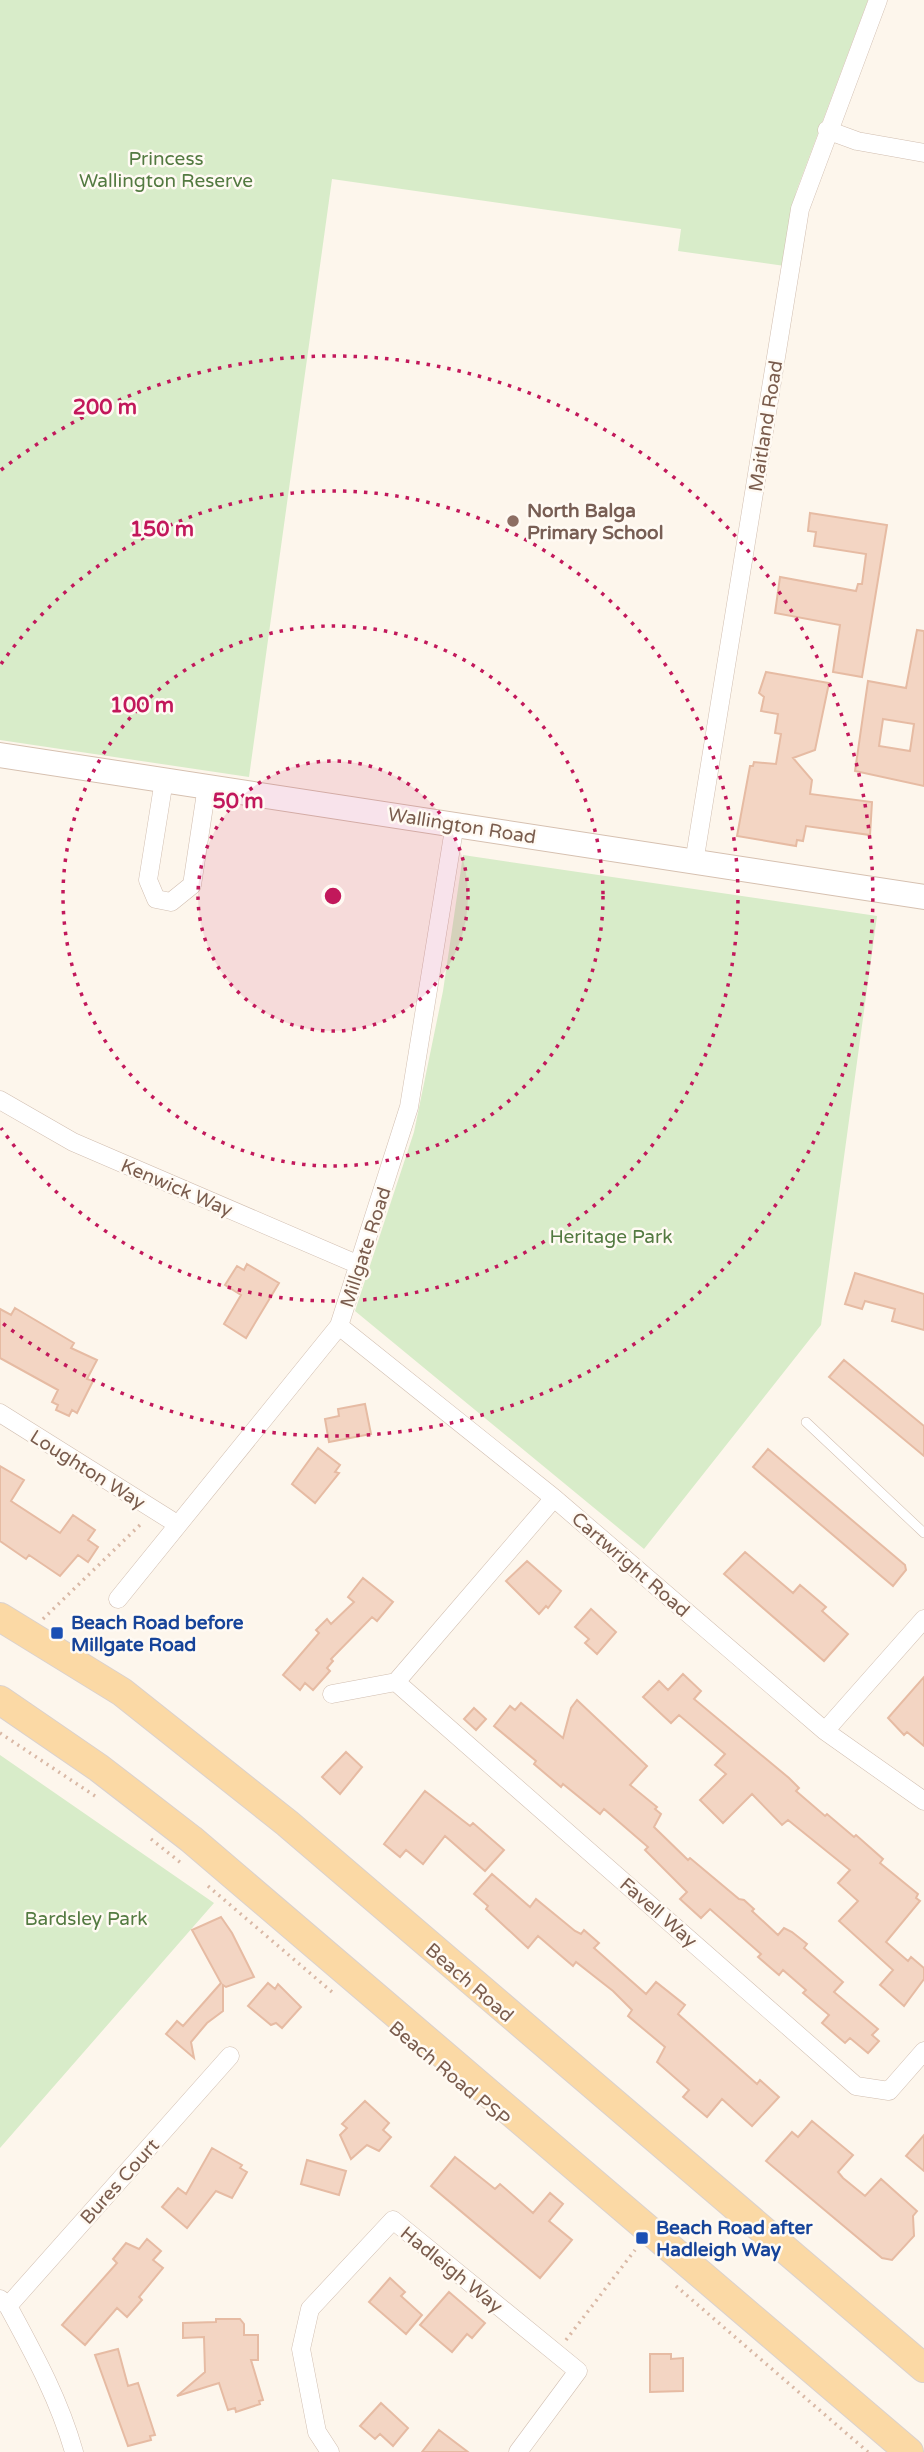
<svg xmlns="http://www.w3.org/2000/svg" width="924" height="2452" viewBox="0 0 924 2452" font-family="'Varela Round',sans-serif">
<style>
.green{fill:#d8ecc9}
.building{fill:#f3d5c3;stroke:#e6bba3;stroke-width:2;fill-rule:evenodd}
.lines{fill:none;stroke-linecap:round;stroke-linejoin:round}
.lane-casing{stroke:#d1beb0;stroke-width:10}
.street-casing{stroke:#d1beb0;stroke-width:19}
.secondary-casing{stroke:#d6c0b0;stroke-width:26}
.primary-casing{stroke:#dad1cd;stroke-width:30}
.path{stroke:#d9b8a5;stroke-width:3.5;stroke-dasharray:2 5;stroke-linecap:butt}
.lane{stroke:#fff;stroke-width:9}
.street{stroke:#fff;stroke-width:18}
.secondary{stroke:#fff;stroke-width:24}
.primary{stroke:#fbd9a5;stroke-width:28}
.ring{fill:none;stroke:#c2185b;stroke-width:3.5;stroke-dasharray:3.5 7}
.education-dot{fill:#8d6e63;stroke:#fffaf3;stroke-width:2.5}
.transit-dot{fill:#1a4fb4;stroke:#fffaf3;stroke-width:2.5}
.labels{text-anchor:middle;stroke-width:5;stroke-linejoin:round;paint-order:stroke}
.park-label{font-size:19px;fill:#537a41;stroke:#fffaf3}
.street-label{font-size:19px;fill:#7a5c4d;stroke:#fffaf3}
.education-label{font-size:19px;font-weight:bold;fill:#785e54;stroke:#fffaf3;text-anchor:start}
.transit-label{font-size:19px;font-weight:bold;fill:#164399;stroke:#fffaf3;text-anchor:start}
.centre{fill:#c2185b;stroke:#fffaf3;stroke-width:3.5}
.ring-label{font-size:21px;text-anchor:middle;font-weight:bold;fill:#c2185b;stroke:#fffaf3;stroke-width:5;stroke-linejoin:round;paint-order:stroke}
</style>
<rect width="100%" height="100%" fill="#fdf6ec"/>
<path class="green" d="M0,0H868L796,192L785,266L678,251L681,229L332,179L249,777L0,740Z
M463,855L877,916L821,1325L644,1549L355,1311L414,1132L443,991Z
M0,1755L214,1903L0,2148Z"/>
<path class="building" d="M810,513L887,525L862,677L833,672L840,625L775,613L780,577L856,591L858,584H862L866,554L814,546L816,532L808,531Z
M917,630L924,631V786L855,771L868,681L906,688ZM883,719L914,724L910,751L879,746Z
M766,672L829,683L815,750L793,758L812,780L810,794L872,802L870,835L806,826L803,841L797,840L796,846L737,836L750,766H753L754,762L776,764L781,734L775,733L778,714L761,711L764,697L759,693Z
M247,1264L279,1283L246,1338L224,1324L241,1295L225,1285L237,1266L244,1270Z
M855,1273L924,1294V1330L892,1321L895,1309L865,1301L862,1309L845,1304Z
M15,1308L74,1343L71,1348L97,1360L87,1379L93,1381L77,1413L72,1410L69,1416L56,1410L58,1405L52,1402L58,1390L0,1358V1309L11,1315Z
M844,1360L924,1426V1456L829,1377Z
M365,1404L371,1434L329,1442L325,1419L339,1416L338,1409Z
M318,1448L340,1465L335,1472L339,1473L315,1503L292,1484Z
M768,1449L905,1565L906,1570L893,1586L753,1467Z
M0,1466L24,1480L11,1501L60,1533L73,1515L95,1530L88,1540L98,1547L88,1562L78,1555L60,1576L29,1555L26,1559L0,1541Z
M745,1552L793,1593L800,1585L826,1607L822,1611L848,1634L824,1661L724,1574Z
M527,1561L561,1591L548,1608L546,1606L539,1614L506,1581Z
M363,1578L393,1602L377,1621L372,1617L331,1659L333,1661L327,1668L330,1671L313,1690L305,1683L300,1690L283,1675L319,1633L316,1630L327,1619L331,1624L354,1602L348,1597Z
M591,1609L616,1632L597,1654L585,1643L589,1639L575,1627Z
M683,1674L701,1691L694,1699L789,1778L799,1788L796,1791L825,1816L827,1814L854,1837L856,1835L883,1859L880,1863L918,1894L916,1898L920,1901L886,1942L908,1961L911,1957L924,1968V1979L904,2006L880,1985L893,1970L839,1921L858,1901L838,1883L850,1870L788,1820L782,1825L752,1794L723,1823L700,1800L726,1774L715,1765L725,1754L679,1715L671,1723L643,1697L659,1681L668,1690Z
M924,1677V1746L907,1732L904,1735L888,1718Z
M577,1700L647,1766L630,1785L657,1807L655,1809L661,1814L654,1827L688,1860L690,1858L739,1899L744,1900L754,1909L752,1911L778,1935L784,1928L792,1932L807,1944L804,1948L843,1982L834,1992L878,2029L872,2035L879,2041L868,2053L850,2038L845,2043L822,2023L829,2015L803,1993L806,1990L783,1970L779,1975L758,1957L761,1954L710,1909L701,1918L680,1899L687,1892L645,1850L648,1847L604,1809L600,1814L563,1784L561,1787L534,1764L536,1761L494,1726L510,1706L515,1710L521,1703L563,1738L571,1708Z
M474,1708L486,1719L476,1730L464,1719Z
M346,1752L362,1767L340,1794L322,1777Z
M425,1791L470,1826L473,1823L504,1850L485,1871L445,1836L423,1864L406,1850L400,1857L384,1844Z
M492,1874L530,1907L536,1899L575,1931L581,1934L584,1930L599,1943L594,1948L646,1994L656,1982L685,2005L678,2014L757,2084L760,2080L779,2097L752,2126L722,2099L707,2117L683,2097L689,2090L657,2062L665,2047L628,2016L632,2010L613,1991L576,1962L573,1966L538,1936L528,1948L486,1909L488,1906L474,1894Z
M221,1917L232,1933L254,1977L226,1987L223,1985V2011L207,2023L191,2042L194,2058L166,2034L177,2021L183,2026L221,1983L192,1930Z
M268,1983L275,1989L278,1984L301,2007L282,2028L276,2023L271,2025L248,2006Z
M365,2101L389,2123L383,2130L391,2137L379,2151L367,2145L351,2159L340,2135L347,2128L342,2124Z
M812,2121L853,2155L838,2172L843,2178L865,2196L881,2179L917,2211L913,2216L914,2236L892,2260L882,2258L766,2161L792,2132L798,2137Z
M924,2135V2171L906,2156Z
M212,2148L242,2165L240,2168L247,2172L232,2198L216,2191L187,2228L162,2207L178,2188L186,2194Z
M455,2157L495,2189L500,2184L533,2213L550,2193L563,2204L549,2221L572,2240L540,2278L431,2186Z
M307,2160L346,2171L339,2195L301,2184Z
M147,2239L161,2251L153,2260L163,2268L139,2297L142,2300L127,2317L117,2308L85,2345L62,2325L117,2263L113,2259L126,2243L139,2249Z
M390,2278L405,2292L401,2296L422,2315L406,2334L369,2302Z
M449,2292L485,2323L472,2338L467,2334L452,2352L420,2325Z
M216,2319H240L244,2324V2335H258V2360H251L263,2400L259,2401L260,2404L236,2412L235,2408L228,2410L219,2383L177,2396L205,2372L204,2337L183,2338V2323L216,2322Z
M118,2349L128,2386L138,2383L155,2435L150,2436L151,2440L128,2446L95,2355Z
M650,2354H671V2359L683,2358V2391L650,2392Z
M381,2403L408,2428L393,2446L380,2434L375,2439L360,2426Z
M439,2430L468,2452H422Z"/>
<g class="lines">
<g class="lane-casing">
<path id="lane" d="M806,1422L924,1533"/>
</g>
<g class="street-casing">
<path id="street" d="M827,130L857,141L924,153
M164,780L148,880L156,899L171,902L192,885L207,786
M694,863L800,209L878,0
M0,1100L73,1142L359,1265
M339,1326L554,1498L825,1731L924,1801
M0,1413L177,1524
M554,1498L396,1682L856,2086L889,2091L924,2051
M118,1599L339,1326L409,1107L455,823
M332,1694L396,1682
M825,1731L924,1619
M0,2299L8,2306C34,2354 59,2399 74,2452
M8,2306L230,2056
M330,2452L317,2432L301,2349L310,2309L393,2220L578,2371L518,2452"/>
</g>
<g class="secondary-casing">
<path id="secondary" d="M0,755L924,897"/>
</g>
<g class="primary-casing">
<path id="primary" d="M0,1617L122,1692L287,1823L924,2368
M0,1700L99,1768L191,1839L909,2452"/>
</g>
<path class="path" d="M43,1619L143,1522
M0,1733L95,1796
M151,1839L181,1863
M208,1886L332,1992
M676,2286L868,2452
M566,2340L635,2250"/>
<use href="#lane" class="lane"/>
<use href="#street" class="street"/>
<use href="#secondary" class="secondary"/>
<use href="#primary" class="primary"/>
</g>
<circle cx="333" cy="896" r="135" fill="#c2185b" fill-opacity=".12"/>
<g class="ring">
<circle cx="333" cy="896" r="135"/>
<circle cx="333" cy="896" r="270"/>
<path d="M1 664A405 405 0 1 1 1 1128"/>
<path d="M1 470A540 540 0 1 1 1 1322"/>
</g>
<circle class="education-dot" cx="513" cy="521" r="7"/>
<g class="transit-dot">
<rect x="50" y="1626" width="14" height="14" rx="3.5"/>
<rect x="635" y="2231" width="14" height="14" rx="3.5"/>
</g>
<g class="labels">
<g class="park-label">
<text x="166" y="165">Princess<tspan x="166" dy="22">Wallington Reserve</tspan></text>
<text x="611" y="1243">Heritage Park</text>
<text x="86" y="1925">Bardsley Park</text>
</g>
<g class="street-label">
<text transform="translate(765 426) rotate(-81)" y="7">Maitland Road</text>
<text transform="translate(462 825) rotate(9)" y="7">Wallington Road</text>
<text transform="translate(177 1187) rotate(23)" y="7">Kenwick Way</text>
<text transform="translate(365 1247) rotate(-72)" y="7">Millgate Road</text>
<text transform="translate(88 1469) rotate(32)" y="7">Loughton Way</text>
<text transform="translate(631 1564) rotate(41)" y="7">Cartwright Road</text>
<text transform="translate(659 1912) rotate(41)" y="7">Favell Way</text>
<text transform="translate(470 1982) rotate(41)" y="7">Beach Road</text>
<text transform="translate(450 2073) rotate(40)" y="7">Beach Road PSP</text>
<text transform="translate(119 2181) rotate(-48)" y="7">Bures Court</text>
<text transform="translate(452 2269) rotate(39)" y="7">Hadleigh Way</text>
</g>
<g class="education-label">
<text x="527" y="517">North Balga<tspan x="527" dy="22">Primary School</tspan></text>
</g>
<g class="transit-label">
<text x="71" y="1629">Beach Road before<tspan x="71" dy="22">Millgate Road</tspan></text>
<text x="656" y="2234">Beach Road after<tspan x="656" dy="22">Hadleigh Way</tspan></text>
</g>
</g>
<circle cx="333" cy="896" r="10" class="centre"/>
<g class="ring-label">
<text x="105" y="414">200 m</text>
<text x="162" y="536">150 m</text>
<text x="142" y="712">100 m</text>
<text x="238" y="808">50 m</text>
</g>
</svg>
